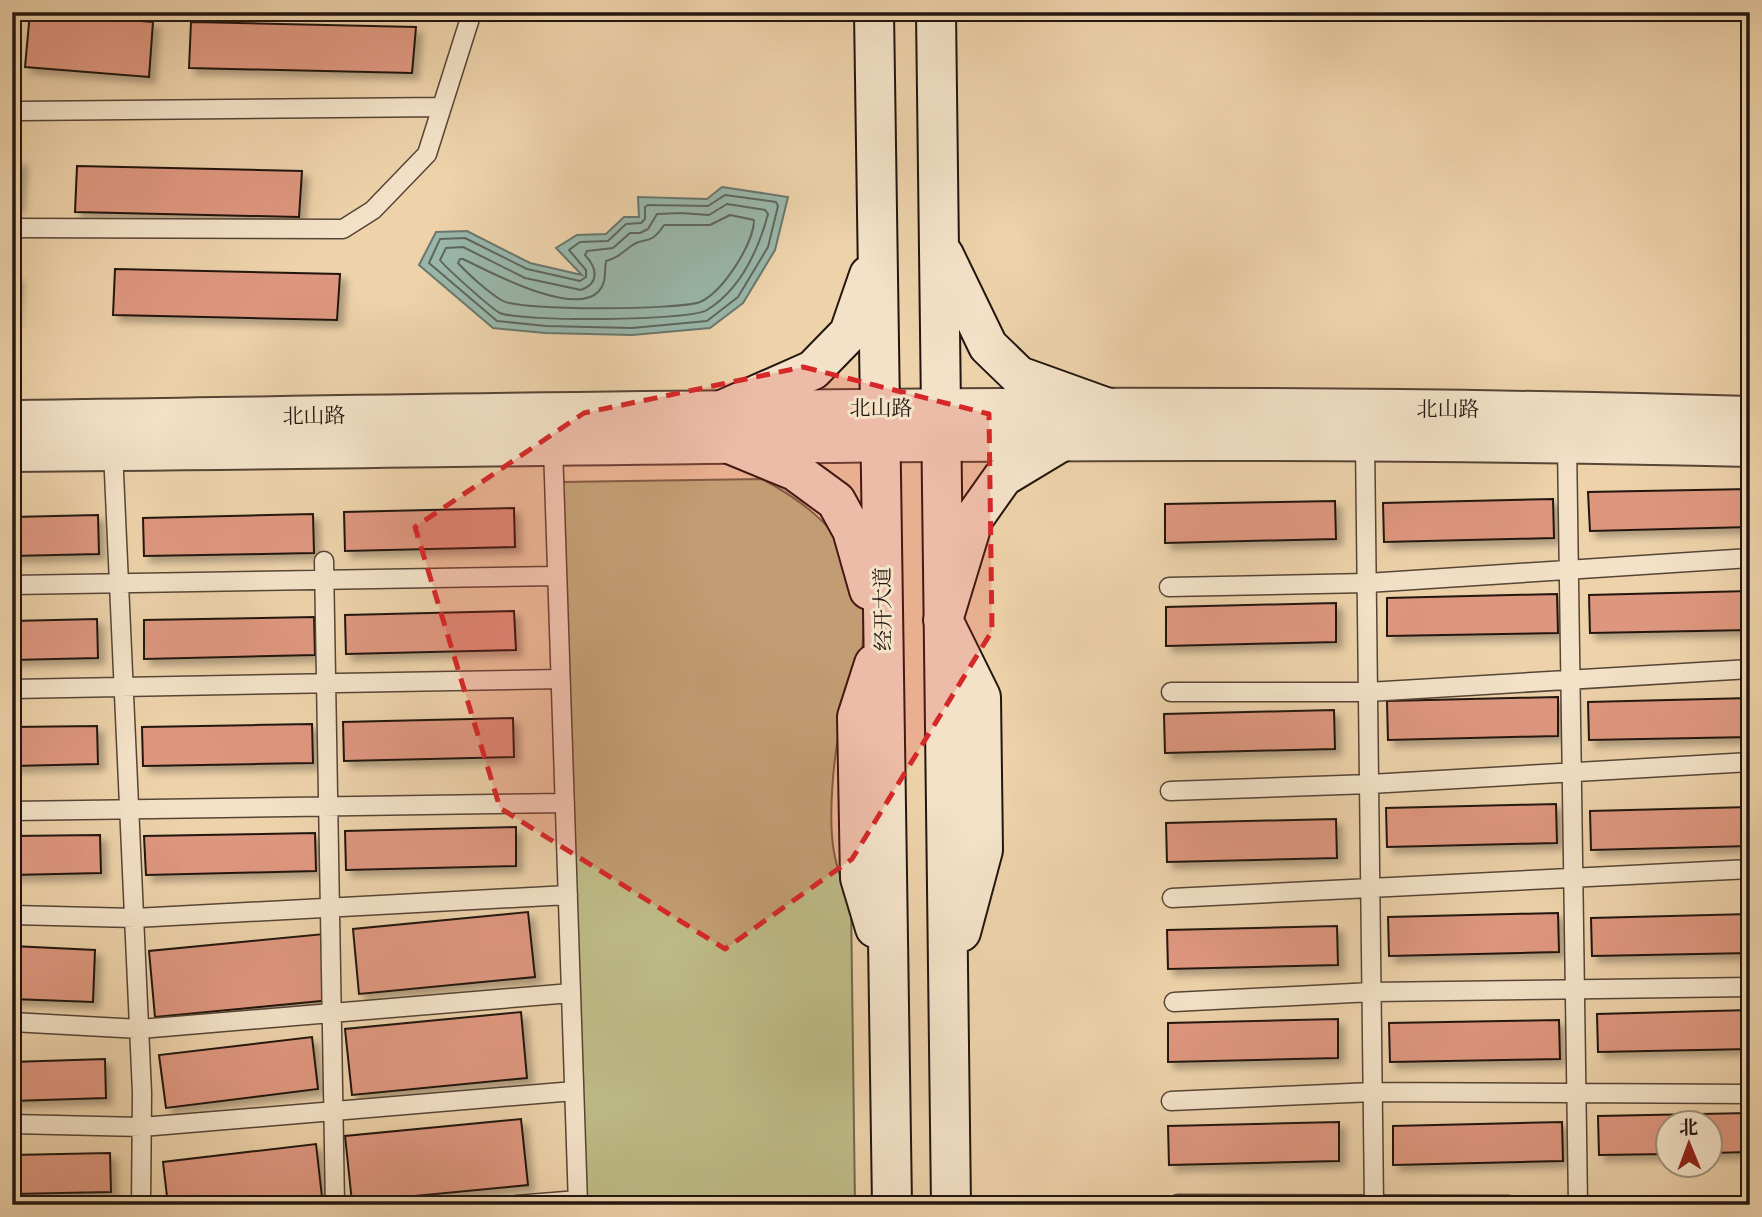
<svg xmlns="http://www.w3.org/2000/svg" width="1762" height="1217" viewBox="0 0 1762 1217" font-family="'Libre Caslon Text','Noto Serif SC',serif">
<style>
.green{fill:#bdba85;stroke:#70684a;stroke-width:2}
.water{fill:#99b7ab;stroke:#6a776d;stroke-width:2}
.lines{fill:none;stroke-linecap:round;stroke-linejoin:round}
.shore{stroke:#5e665e;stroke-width:2}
.building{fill:#de977f;stroke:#231610;stroke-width:2;filter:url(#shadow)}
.service-casing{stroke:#564536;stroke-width:21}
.tertiary-casing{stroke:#564536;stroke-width:42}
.secondary-casing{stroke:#231610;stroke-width:42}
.service{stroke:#f3e2c8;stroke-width:18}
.tertiary{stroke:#f3e2c8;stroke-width:38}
.secondary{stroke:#f3e2c8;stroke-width:38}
.marked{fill:#d62828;fill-opacity:0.2;stroke:#d62828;stroke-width:5;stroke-dasharray:14 9;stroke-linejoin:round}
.labels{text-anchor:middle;stroke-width:6;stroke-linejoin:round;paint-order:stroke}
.street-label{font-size:21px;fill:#231610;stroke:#f3e2c8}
</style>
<defs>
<filter id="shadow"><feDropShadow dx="6" dy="6" stdDeviation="3.5" flood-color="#0004"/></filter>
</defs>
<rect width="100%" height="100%" fill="#edd2aa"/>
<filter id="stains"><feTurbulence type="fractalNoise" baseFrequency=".00286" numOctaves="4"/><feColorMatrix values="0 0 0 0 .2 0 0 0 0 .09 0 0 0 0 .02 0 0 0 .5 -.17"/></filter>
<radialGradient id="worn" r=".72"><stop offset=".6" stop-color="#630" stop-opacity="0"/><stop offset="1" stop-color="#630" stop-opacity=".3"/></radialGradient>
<path class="green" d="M762,479C844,522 877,575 859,669C855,688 846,706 841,725C833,757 828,819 834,852C837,870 844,886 851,902L855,1205H582L562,482Z"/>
<path class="water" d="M722,187L788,197L775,250L743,303L710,328L632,335L545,333L493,328L419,265L436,232L467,231L530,263L582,275L556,248L577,235L606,234L624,217H639L638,197L707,199Z"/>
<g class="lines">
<path class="shore" d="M725,195L776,202L778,206L768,247L738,297L707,321L632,328L546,326L497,321L429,263L440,239L465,238L527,269L580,281L586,277V270L569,250L580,242L608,241L626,224L641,223L645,219V207L648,205L708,206Z
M727,204L765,210L768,214C758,251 741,289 707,310C689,321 521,322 500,313C492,309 447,269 440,260L446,248L463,247L525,278L581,290C600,283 597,268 585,255L587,251L613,248L630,233H640L648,229L657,214L680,213L709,215Z
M730,215L754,220C754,243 723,292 700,302C680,310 521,311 503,301C490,294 468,274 458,263L460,259H463C490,272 575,318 599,291C607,282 604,272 606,261C617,258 622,253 631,246C644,236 650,247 664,225H710Z"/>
</g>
<path class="building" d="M30,12L153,22L149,77L25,67Z
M191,22L416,27L412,73L189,68Z
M12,160H21L18,206H12Z
M77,166L302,171L299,217L75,212Z
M115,269L340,274L337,320L113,315Z
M12,275L17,276L13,321H12Z
M1750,489V527L1590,531L1588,492Z
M1553,499L1554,538L1384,542L1383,503Z
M1335,501L1336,539L1165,543V504Z
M514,508L515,547L345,551L344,512Z
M313,514L314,553L144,556L143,518Z
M98,515L99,554L12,556V517Z
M1750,591V630L1590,633L1589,595Z
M1557,594L1558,633L1387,636V598Z
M1336,603V642L1166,646V607Z
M514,611L516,650L346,654L345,615Z
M314,617L315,655L144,659V620Z
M97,619L98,658L12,660V621Z
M1558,697V736L1388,740L1387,701Z
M1750,698V737L1589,740L1588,702Z
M1334,710L1335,749L1165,753L1164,714Z
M513,718L514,757L344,761L343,722Z
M312,724L313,763L143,766L142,727Z
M97,726L98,764L12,766V727Z
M1556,804L1557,843L1387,847L1386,808Z
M1750,807V846L1591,850L1590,811Z
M1336,819L1337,858L1167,862L1166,823Z
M516,827V866L346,870L345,831Z
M315,833L316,871L146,875L144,836Z
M100,835L101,873L12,875V836Z
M528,912L535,977L359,994L353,929Z
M1558,913L1559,952L1389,956L1388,917Z
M1750,914V953L1592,956L1591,918Z
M1337,926L1338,965L1168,969L1167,930Z
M324,934L331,1000L155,1017L149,951Z
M12,946L95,950L93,1002L12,999Z
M1750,1010V1049L1598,1052L1597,1014Z
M521,1012L527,1078L352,1095L345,1029Z
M1338,1019V1058L1168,1062V1023Z
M1559,1020L1560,1059L1390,1062L1389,1023Z
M312,1037L318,1089L166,1108L159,1055Z
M105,1059L106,1098L12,1101V1062Z
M1750,1113V1152L1710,1153V1122H1668V1154L1599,1155L1598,1116Z
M521,1119L528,1185L352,1202L345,1136Z
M1339,1122V1161L1169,1165L1168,1126Z
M1562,1122L1563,1161L1393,1165V1126Z
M316,1144L322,1197L254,1205H168L163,1162Z
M110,1153L111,1192L12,1194V1155Z"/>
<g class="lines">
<g class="service-casing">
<path id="service" d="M21,111L442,107
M12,228L343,229L373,210L427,154L472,12
M1365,442L1374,1205
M1567,443L1578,1205
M553,447L578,1205
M113,451L142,1093L141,1205
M324,561L335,1205
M12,585L557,576
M1169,587L1367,583L1750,558
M12,689L560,679
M1171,692H1368L1750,669
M1170,791L1370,784L1750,762
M12,811L565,803
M1172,898L1750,869
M12,915L135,918L568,895
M1174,1002L1372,992L1750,987
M12,1022L140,1029L571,993
M1171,1101L1373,1092L1750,1094
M12,1124L142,1127L574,1091
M1178,1204L1509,1205
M516,1205L578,1200"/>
</g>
<g class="tertiary-casing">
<path id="tertiary" d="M12,420C591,412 1171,399 1750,416
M12,452C591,447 1171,433 1750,447"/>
</g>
<g class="secondary-casing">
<path id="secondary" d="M874,12L892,1205
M936,12L951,1205
M944,255L988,346L1019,376L1108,408
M722,410L813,370L849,333L869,275
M732,445L795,471L836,501L852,530L869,590
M874,664L857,717L860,878L875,928
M961,932L983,850L981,697L943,620L974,518L1003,477L1061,442"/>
</g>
<use href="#service" class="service"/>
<use href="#tertiary" class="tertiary"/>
<use href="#secondary" class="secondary"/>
</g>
<path class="marked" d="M803,367L989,414L992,631L852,859L725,949L500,808L415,527L584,413Z"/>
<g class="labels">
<g class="street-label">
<text x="881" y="415">北山路</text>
<text x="1448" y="416">北山路</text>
<text transform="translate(314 416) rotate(-1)" y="7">北山路</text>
<text transform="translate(883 609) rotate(-91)" y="7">经开大道</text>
</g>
</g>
<rect width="1762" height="1217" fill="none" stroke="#edd2aa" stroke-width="42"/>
<rect x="14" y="14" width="1734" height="1189" fill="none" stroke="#231610" stroke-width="3.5"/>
<rect x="21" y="21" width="1720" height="1175" fill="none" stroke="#231610" stroke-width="2"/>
<g transform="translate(1689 1144) rotate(359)"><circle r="33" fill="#f3e2c8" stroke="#a0907e" stroke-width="2"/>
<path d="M0-5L12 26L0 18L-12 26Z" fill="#8f2418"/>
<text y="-10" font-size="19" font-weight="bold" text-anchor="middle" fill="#231610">北</text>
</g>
<rect width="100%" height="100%" filter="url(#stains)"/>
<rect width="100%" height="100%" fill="url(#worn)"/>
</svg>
